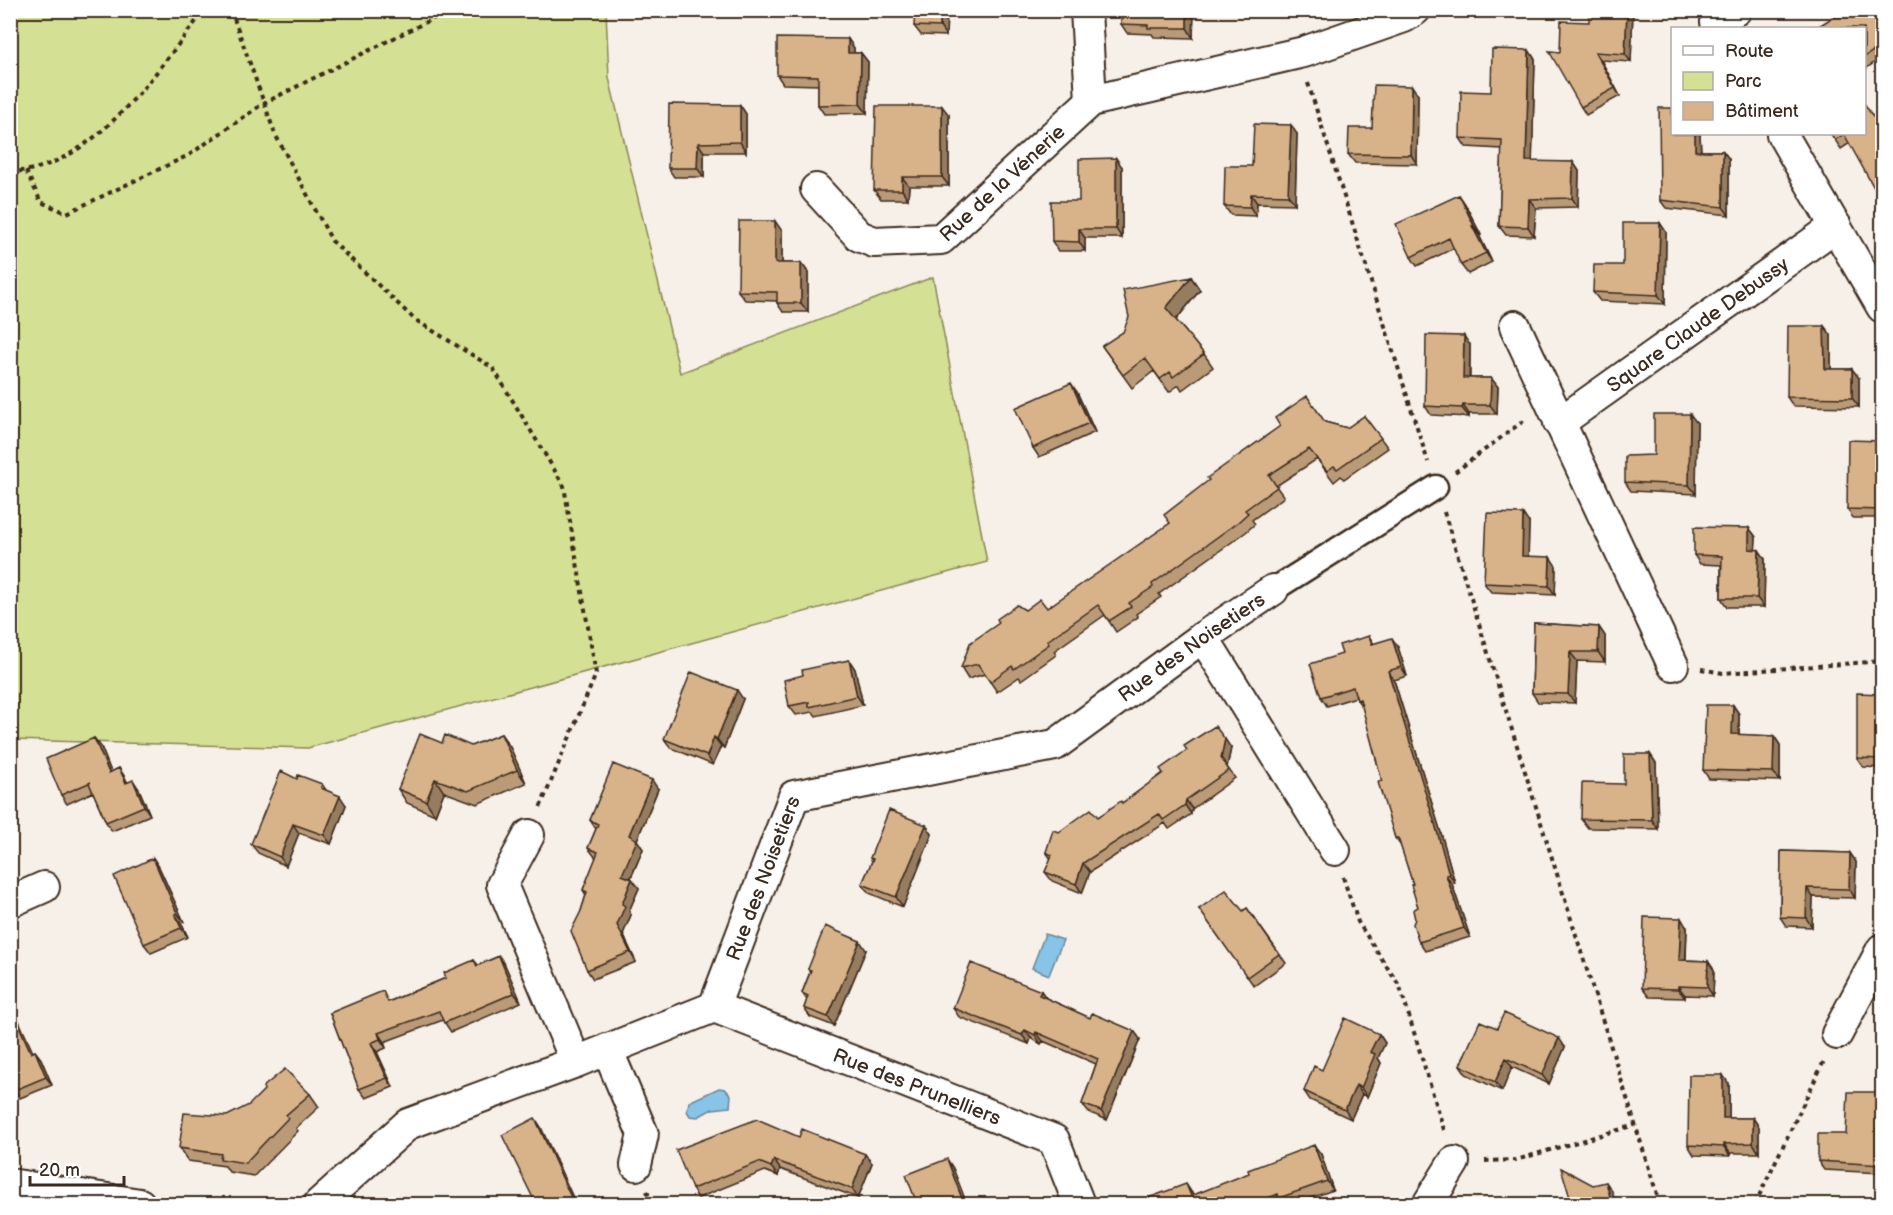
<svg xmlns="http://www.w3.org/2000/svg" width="1893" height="1215" viewBox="0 0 1893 1215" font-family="'Balsamiq Sans',sans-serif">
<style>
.green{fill:#d4e093;stroke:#888558;stroke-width:1.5}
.water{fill:#87c4e7;stroke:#698697;stroke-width:1.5}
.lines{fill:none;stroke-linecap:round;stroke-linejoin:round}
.pedestrian-casing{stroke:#3b2a1e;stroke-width:27}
.minor-casing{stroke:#3b2a1e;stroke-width:34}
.path{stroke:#3b2a1e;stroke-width:4;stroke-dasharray:4.5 4.5;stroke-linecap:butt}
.pedestrian{stroke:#fff;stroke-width:22}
.minor{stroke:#fff;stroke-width:30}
.wall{fill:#ba9a77;stroke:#3b2a1e;stroke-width:1.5}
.shaded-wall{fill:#977d61;stroke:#3b2a1e;stroke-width:1.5}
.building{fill:#d8b38a;stroke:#3b2a1e;stroke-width:1.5}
.labels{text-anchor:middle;stroke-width:4.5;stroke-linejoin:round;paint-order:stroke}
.street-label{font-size:20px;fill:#3b2a1e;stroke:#fff}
</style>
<rect width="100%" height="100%" fill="#f7f0e8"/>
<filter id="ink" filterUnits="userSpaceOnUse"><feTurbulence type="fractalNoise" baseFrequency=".0167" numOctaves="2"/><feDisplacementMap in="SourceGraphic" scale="12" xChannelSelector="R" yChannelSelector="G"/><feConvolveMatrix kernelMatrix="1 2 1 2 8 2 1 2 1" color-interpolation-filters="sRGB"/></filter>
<g filter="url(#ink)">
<path class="green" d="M16,11H606L609,78L680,373L933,277L987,562L308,748L11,740L10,62Z"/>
<path class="water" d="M1045,934L1063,940L1049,975L1032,968Z
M719,1088L725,1089L731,1095L730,1107L712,1109L698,1117L690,1116L687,1111L689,1102Z"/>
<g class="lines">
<g class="pedestrian-casing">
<path id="pedestrian" d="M1273,590L1436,487"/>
</g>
<g class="minor-casing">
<g id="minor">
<path d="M1086,10L1091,101"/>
<path d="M1716,22L1736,10"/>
<path d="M1782,134L1882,307"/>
<path id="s1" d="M816,189L859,236L874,242L941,239L1091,101L1304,52L1404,17L1415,10"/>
<path d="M1515,326L1673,665"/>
<path id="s2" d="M1559,423L1836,226"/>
<path d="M1203,637L1335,850"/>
<path d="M529,835L502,885L576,1062"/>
<path d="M10,902L44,887"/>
<path id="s3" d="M714,1007L1054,1140L1079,1204"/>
<path d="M1837,1034L1882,949"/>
<path d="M607,1049L643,1134L636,1165"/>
<path d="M10,1184L140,1204"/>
<path id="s4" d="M319,1204L408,1124L576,1062L714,1007L794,796L1055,745L1203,637L1273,590"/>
<path d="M1428,1204L1454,1162"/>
</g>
</g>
<path class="path" d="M231,10L275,134L332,241L414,319L493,368L564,486L596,674L540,808
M1308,83L1428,462
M26,171L41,202L67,213L189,155L264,103L450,10
M10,172C95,170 157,69 205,10
M1455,472L1526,419
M1444,512L1660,1204
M1701,669L1723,673L1882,661
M1343,877L1358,922L1400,987L1445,1133
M1485,1161L1516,1160L1635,1125
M647,1191L652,1204
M1755,1204L1825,1059"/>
<use href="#pedestrian" class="pedestrian"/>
<use href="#minor" class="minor"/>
</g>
<path class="wall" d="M947,10L946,36L921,35L914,26Z
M1194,10L1193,38L1154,37L1152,34L1127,33L1121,24Z
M1633,10L1631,62L1601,60L1620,96L1586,115L1581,107L1560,52L1589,22Z
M1882,10V57L1864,70V28Z
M848,39L854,48V53H861L868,62L867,113L824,114L818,105V85L783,84L777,75Z
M1535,59L1532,162H1573L1579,171L1578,207L1536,208L1534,236L1506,235L1499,226L1502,149L1466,147L1460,138L1491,92Z
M1418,95L1417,164L1355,163L1348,154L1372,128Z
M740,105L746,114V152H704V177H674L668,168Z
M949,115V186H909L908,199H881L874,190Z
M1297,134L1295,204L1257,203L1256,216L1231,215L1224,206L1252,166Z
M1672,134H1700L1701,151H1723L1729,159V215L1666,208L1660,200Z
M1831,134H1864L1841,149Z
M1122,167V238H1085V251H1058L1052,241L1079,201Z
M1459,195L1465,204L1481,235H1479L1492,262L1468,274L1461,265L1454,248L1417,266L1411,257Z
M1660,223L1666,232L1665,304L1600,301L1593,292L1623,265Z
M782,231V263H801L808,272V312H783L777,303V301L745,300L738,291Z
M1191,277L1200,290L1176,320L1204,354L1213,367L1182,390L1179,385L1169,392L1154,371L1132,388L1102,346L1123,332Z
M1824,326L1831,335V369H1852L1859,378V407L1793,406L1787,397Z
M1470,345V378H1491L1498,387L1497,414H1469V417L1431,415L1425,406Z
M1077,392L1095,432L1039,457L1033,448Z
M1364,416L1388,448L1344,479L1341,476L1334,482L1317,459L1276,486L1284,497L1252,520L1255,524L1246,532L1159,594L1161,597L1136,614L1138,617L1116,632L1105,615L1054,651L1056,655L1021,680L1019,677L997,692L985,674L968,679L961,668L1025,610L1047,608L1325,422L1347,428Z
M1697,423L1696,494L1631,491L1625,482L1654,455Z
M1882,441V518H1853L1847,509Z
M1529,523L1528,556L1556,566L1555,595L1491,592L1484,583Z
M1749,528L1756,537L1755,550H1759L1765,559L1764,607H1727L1721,598V565L1700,564L1694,555Z
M1534,623L1599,627L1605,636V662L1577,661L1575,703L1538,702L1532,693Z
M1369,636L1374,644L1398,647L1407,676L1394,680L1441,833L1455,883L1452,884L1470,937L1425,951L1419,942L1415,919L1418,907L1413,884L1401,846L1395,838L1382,781L1363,708L1357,700L1356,697L1327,706L1321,697L1342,654Z
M849,660L855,669L863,705L816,716L813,712L796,715L789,706L803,675Z
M1882,694V768L1863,767L1857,758Z
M743,699L724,748L721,746L713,765L671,748L664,739Z
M1733,705L1739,714V735L1774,736L1780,745V781L1709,779L1703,770Z
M501,734L510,747L526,783L477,804L444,792L435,815L407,803L398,789L442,743L471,746Z
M94,738L101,747L111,772L119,768L127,782L139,789L150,815L112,831L106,822L93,792L67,804L61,795Z
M1231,748L1227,767L1235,778L1192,809L1191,814L1169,829L1165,823L1090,872L1082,893L1052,881L1045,872L1051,859L1046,852L1059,832L1098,817L1122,803Z
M1650,754L1656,763L1658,829L1588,828L1581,819L1624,784Z
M297,779L322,784L326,790L346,805L331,844L299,833L286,866L258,853L251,844Z
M658,789L637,840L643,849L631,878L632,879L639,888L629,911L631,915L623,934L636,962L593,979L587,970L581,911L586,895L583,890L596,858L588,848L596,829L590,820Z
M926,825L932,834L903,907L869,893L862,884L872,861L870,858Z
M1781,851L1850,853L1856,862L1855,898L1813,897L1812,927L1786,926L1780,917Z
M153,858L159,867L184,922L181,923L188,937L151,953L144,944Z
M1247,908L1286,963L1254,986L1199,909L1243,911Z
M1687,928L1686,960L1708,961L1714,970L1713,996L1685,995V998L1649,997L1642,988Z
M866,950L834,1026L810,1017L804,1008L807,1000L802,993L810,972L808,969Z
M499,956L505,965L521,1002L451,1032L443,1020L384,1042L386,1048L377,1052L393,1087L366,1098L359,1089L330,1013L390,1001L446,978L474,960L478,965Z
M1041,991L1046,998L1090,1018L1134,1031L1140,1039L1107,1120L1088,1112L1082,1104L1096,1064L1043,1041L1041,1044L1031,1038L1029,1044L959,1017L953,1008Z
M1379,1034L1385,1043L1378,1058L1381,1063L1367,1097L1362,1094L1351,1119L1310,1100L1304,1091L1322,1070Z
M1565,1047L1549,1084L1512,1067L1502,1091L1466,1074L1460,1065Z
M35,1051L41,1059L52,1085L20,1098L15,1090L33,1052Z
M1729,1084V1118H1753L1759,1127V1153H1730V1156L1694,1155L1688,1145Z
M1882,1092V1173L1824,1170L1818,1161L1846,1134Z
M310,1094L319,1107L296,1128L298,1131L254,1176L229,1172L225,1166L188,1161L179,1148Z
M799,1137L872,1163L858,1198L780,1169L778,1176L765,1171L698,1198L692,1189Z
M1321,1154L1333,1190L1294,1204H1132L1192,1193L1193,1195Z"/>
<path class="shaded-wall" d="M940,10H947L946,36L940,27Z
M1187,10H1194L1193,38L1187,28Z
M1627,10H1633L1631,62L1625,54Z
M848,39L854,48V62L848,53Z
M1529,50L1535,59L1532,170L1526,161Z
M1595,52L1601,60L1620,96L1615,88Z
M861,53L868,62L867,113L860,104Z
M1412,86L1418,95L1417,164L1411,155Z
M740,105L746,114V152L740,142Z
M942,106L949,115V186L942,177Z
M1291,125L1297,134L1295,204L1288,195Z
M1695,134H1700L1701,159L1695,151Z
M698,143L704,152V177L697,168Z
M1723,151L1729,159V215L1723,207Z
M1116,158L1122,167V238L1116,229Z
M1573,162L1579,171L1578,207L1572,198Z
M902,177L909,186L908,199L902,190Z
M1251,194L1257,203L1256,216L1250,207Z
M1459,195L1465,204L1481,235L1474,226Z
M1529,199L1536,208L1534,236L1528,227Z
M775,221L782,231V272L775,263Z
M1660,223L1666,232L1665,304L1658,295Z
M1472,226L1479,235L1492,262L1486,253Z
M1079,229L1085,238V251L1079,242Z
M801,263L808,272V312L801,303Z
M1191,277L1200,290L1175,321L1166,308Z
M1824,326L1831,335V378L1825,369Z
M1464,336L1470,345L1469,387L1463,378Z
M1852,369L1859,378V407L1852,398Z
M1491,378L1498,387L1497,414L1490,405Z
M1071,383L1077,392L1095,432L1089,423Z
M1463,405L1469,414V417L1462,408Z
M1690,414L1697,423L1696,494L1689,485Z
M1523,514L1529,523L1528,565L1522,556Z
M1749,528L1756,537L1755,559L1749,549Z
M1759,550L1765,559L1764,607L1757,598Z
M1550,557L1556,566L1555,595L1549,586Z
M1599,627L1605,636V662L1598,652Z
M1392,638L1398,647L1407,676L1401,667Z
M1570,652L1577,661L1575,703L1568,694Z
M849,660L855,669L863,705L857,696Z
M1388,671L1394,680L1441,833L1455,883L1449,874Z
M737,690L743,699L724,748L717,739Z
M1733,705L1739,714V743L1732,734Z
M501,734L510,747L526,783L517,770Z
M1774,736L1780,745V781L1773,772Z
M714,737L721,746L713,765L707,756Z
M94,738L101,747L115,782L109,773Z
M1225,739L1231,748L1227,767L1221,758Z
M1650,754L1656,763L1658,829L1652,820Z
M119,768L125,777L132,792L126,783Z
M435,779L444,792L435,815L426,801Z
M133,780L139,789L150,815L144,806Z
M652,780L658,789L637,840L643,849L628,884L622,875L629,835Z
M340,796L346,805L331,844L324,835Z
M1186,800L1192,809L1191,814L1185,805Z
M293,824L299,833L286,866L280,857Z
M926,825L932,834L903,907L896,897Z
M1850,853L1856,862L1855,898L1849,889Z
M153,858L159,867L184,922L177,913Z
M1083,863L1090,872L1082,893L1076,884Z
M1446,875L1452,884L1470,937L1464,928Z
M632,879L639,888L629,911L631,915L623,934L636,962L630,952L617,925L622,904Z
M1807,888L1813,897L1812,927L1806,918Z
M175,914L181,923L188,937L181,928Z
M1681,918L1687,928L1685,969L1679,960Z
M860,941L866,950L834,1026L828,1017Z
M499,956L505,965L521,1002L514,993Z
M1708,961L1714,970L1713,996L1707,987Z
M1678,986L1685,995V998L1678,989Z
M1041,991L1047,999L1039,995Z
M10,1001L37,1061L31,1053L10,1006Z
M1025,1030L1031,1038L1029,1044L1022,1035Z
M1134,1031L1140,1039L1107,1120L1101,1111Z
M1036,1032L1043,1041L1041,1044L1035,1035Z
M378,1033L384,1042L386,1048L380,1039Z
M1379,1034L1385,1043L1378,1058L1381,1063L1367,1097L1361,1088L1370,1052Z
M1559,1038L1565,1047L1549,1084L1542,1075Z
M371,1043L377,1052L393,1087L387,1078Z
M35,1051L41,1059L52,1085L46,1077Z
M1506,1058L1512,1067L1502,1091L1495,1082Z
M1723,1075L1729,1084V1127L1723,1118Z
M1356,1085L1362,1094L1351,1119L1345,1110Z
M535,1118L541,1127L576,1204H574Z
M1753,1118L1759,1127V1153L1753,1143Z
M1724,1144L1730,1153V1156L1724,1147Z
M1314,1145L1321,1154L1333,1190L1327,1181Z
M865,1154L872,1163L858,1198L852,1189Z
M947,1159L953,1168L967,1204H964Z
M774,1160L780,1169L778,1176L771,1167Z
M1606,1182L1612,1191L1616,1204H1612Z
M1186,1184L1192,1193L1197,1204L1191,1196Z"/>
<path class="building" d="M915,10H940V27L914,26Z
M1121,10H1187V28H1148V25L1121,24Z
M1589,10H1627L1625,54L1595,52L1615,88L1581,107L1549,51L1560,52L1561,21L1589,22Z
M1844,10H1882V45L1864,57V28H1821L1819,26Z
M777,38L848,39V53H861L860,104L818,105V76L777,75Z
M1492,49L1529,50L1526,161L1573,162L1572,198L1529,199L1528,227L1499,226L1502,140L1460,138L1461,91L1491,92Z
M1374,85L1412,86L1411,155L1348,154L1349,128H1372Z
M1864,103L1873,117L1879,113L1882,119V202L1844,134L1835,140L1831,134H1864Z
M669,104L740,105V142L698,143L697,168H668Z
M876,106H942V177H902V190H874Z
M1659,108H1672V134H1695V151H1723V207L1660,200Z
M1254,124L1291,125L1288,195L1251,194L1250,207L1224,206L1225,166H1252Z
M1116,158V229H1079V242L1052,241L1051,201H1079V159Z
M1459,195L1474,226H1472L1486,253L1461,265L1449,238L1411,257L1396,224Z
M739,221H775V263H801V303H777V292L738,291Z
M1623,223H1660L1658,295L1593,292L1594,265H1623Z
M1191,277L1166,308L1204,354L1173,377L1170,372L1160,379L1145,358L1123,375L1102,346L1123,332L1129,317L1123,290Z
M1788,326H1824L1825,369H1852V398L1787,397Z
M1426,335L1464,336L1463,378H1491L1490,405H1463L1462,408L1425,406Z
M1071,383L1089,423L1033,448L1015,408Z
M1307,396L1325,422L1347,428L1364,416L1381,438L1337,469L1334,466L1327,471L1309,449L1269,475L1277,487L1245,510L1248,513L1238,522L1152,584L1153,587L1129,603L1131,607L1109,621L1098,605L1047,641L1049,644L1014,669L1012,666L990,682L978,664L961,668L970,643L999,623L997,619L1017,605L1025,610L1040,599L1047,608L1170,523L1164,515L1209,480L1207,478L1280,426L1275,418Z
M1654,414H1690L1689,485L1625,482V456L1654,455Z
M1848,440L1882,441V510L1847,509Z
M1487,513L1523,514L1522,556L1550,557L1549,586L1484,583Z
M1694,527L1749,528V549L1759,550L1757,598H1721L1722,556L1694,555Z
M1534,623L1599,627L1598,652H1570L1568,694L1532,693Z
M1369,636L1372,644L1392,638L1401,667L1388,671L1435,824L1449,874L1446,875L1464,928L1419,942L1413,924L1415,919L1413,910L1418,907L1411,885L1413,884L1398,838H1395L1378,782L1382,781L1360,699L1357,700L1353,687L1321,697L1310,664L1342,654L1339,645Z
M849,660L857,696L809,707V702L789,706L784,680L803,675L802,670Z
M691,672L737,690L717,739L714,737L707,756L664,739Z
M1857,693L1882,694V759L1857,758Z
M1706,705H1733L1732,734L1774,736L1773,772L1703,770Z
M1215,726L1225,739L1221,758L1229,770L1186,800L1185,805L1163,820L1159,814L1083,863L1076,884L1045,872L1052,855L1046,852L1053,830L1059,832L1091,809L1098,817L1121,801L1122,803L1163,773L1160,769L1187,750L1184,746Z
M420,734L442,743L445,735L471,746L501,734L517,770L468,791L435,779L426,801L398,789Z
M94,738L109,773L119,768L126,783L133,780L144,806L106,822L89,783L91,782L61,795L46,759Z
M1624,754H1650L1652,820L1581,819L1582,783L1624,784Z
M613,764L652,780L629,835L637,840L622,875L632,879L622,904L625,906L617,925L630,952L587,970L571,931L581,911L587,892L583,890L598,852L588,848L598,824L590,820Z
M281,771L297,779L298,775L322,784L321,788L340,796L324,835L293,824L280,857L251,844Z
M889,810L926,825L896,897L862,884L873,859L870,858Z
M1781,851L1850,853L1849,889L1807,888L1806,918L1780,917Z
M153,858L177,913L175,914L181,928L144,944L114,876Z
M1226,890L1243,911L1247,908L1279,954L1247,977L1199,909Z
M1644,917L1681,918L1679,960L1708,961L1707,987L1678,986V989L1642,988Z
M825,926L860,941L828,1017L804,1008L808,996L802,993L811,970L808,969Z
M499,956L514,993L444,1023L439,1011L378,1033L380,1039L371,1043L387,1078L359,1089L330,1013L383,991L388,1002L446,978L444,973L474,960L477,966Z
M971,963L1041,991L1039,995L1090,1018L1092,1013L1134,1031L1101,1111L1082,1104L1098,1059L1036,1032L1035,1035L1025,1030L1022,1035L953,1008Z
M10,1006L31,1053L35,1051L46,1077L15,1090L10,1080Z
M1504,1013L1559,1038L1542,1075L1506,1058L1495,1082L1460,1065L1480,1021L1497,1028Z
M1345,1018L1379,1034L1370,1052L1375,1054L1361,1088L1356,1085L1345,1110L1304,1091L1314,1066L1322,1070Z
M285,1069L310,1094L286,1115L288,1118L245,1163L220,1159L221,1154L179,1148L184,1113L227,1116L249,1105L264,1090L263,1087Z
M1689,1075H1723V1118H1753V1143L1724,1144V1147L1688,1145Z
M1848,1092H1882V1165L1818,1161V1134H1846Z
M535,1118L574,1204H536L502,1135Z
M757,1119L799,1137L802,1129L865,1154L852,1189L774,1160L771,1167L759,1162L692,1189L676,1150Z
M1314,1145L1327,1181L1279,1198L1278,1194L1253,1204H1132L1186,1184L1191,1196L1249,1173L1248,1170Z
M947,1159L964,1204H917L906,1175Z
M1561,1168L1593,1185L1606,1182L1612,1204H1572Z"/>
</g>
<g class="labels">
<g class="street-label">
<text dy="7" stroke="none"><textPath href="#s1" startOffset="230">Rue de la Vénerie</textPath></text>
<text dy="7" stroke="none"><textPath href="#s2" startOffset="170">Square Claude Debussy</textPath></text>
<text dy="7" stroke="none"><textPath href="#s4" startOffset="1107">Rue des Noisetiers</textPath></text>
<text dy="7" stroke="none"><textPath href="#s4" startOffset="585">Rue des Noisetiers</textPath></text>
<text dy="7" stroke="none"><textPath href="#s3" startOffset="218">Rue des Prunelliers</textPath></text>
</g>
</g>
<rect width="1893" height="1215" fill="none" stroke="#fff" stroke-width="36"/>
<rect x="18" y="18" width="1857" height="1179" fill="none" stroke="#3b2a1e" stroke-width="2" filter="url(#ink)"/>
<rect x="1671" y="27" width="195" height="108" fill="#ffffff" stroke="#b1aaa5" stroke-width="1.5"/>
<rect x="1683" y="46" width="30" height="9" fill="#ffffff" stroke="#b1aaa5" stroke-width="1.5"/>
<text x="1725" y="57" font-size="18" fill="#3b2a1e">Route</text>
<rect x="1683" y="72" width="30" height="18" fill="#d4e093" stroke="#b1aaa5" stroke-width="1.5"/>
<text x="1725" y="87" font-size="18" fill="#3b2a1e">Parc</text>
<rect x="1683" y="102" width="30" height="18" fill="#d8b38a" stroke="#b1aaa5" stroke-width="1.5"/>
<text x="1725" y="117" font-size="18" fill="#3b2a1e">Bâtiment</text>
<path d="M30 1176v9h94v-9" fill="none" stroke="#3b2a1e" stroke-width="3"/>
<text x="39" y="1176" font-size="18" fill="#3b2a1e" stroke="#ffffff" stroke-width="4.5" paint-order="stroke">20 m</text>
</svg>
